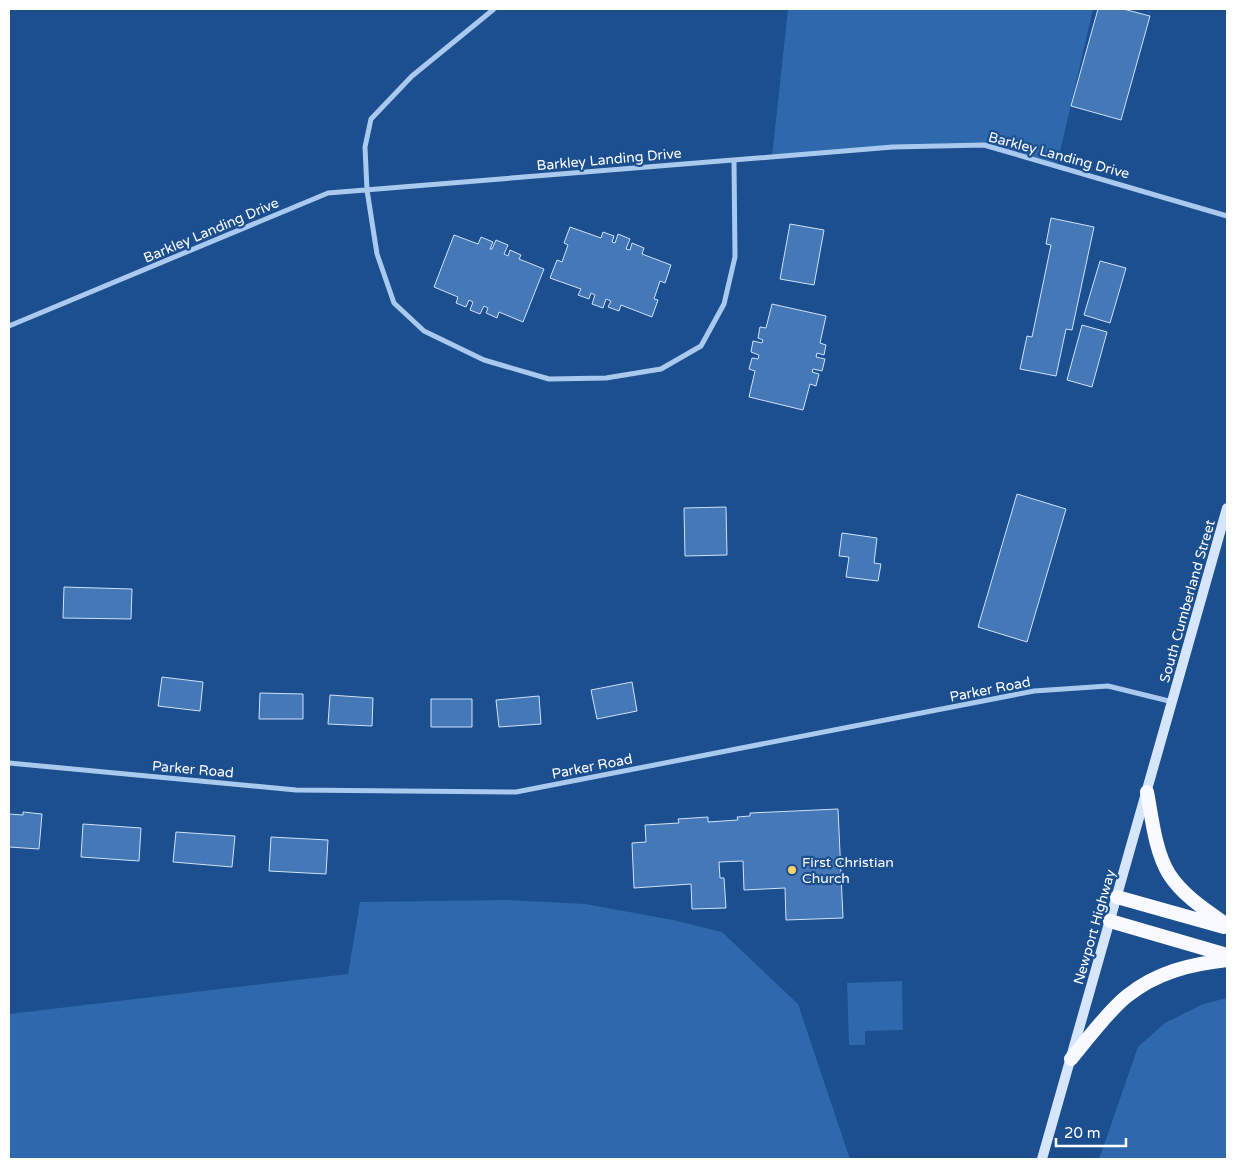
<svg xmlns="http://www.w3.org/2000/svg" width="1236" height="1168" viewBox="0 0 1236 1168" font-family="'Varela Round',sans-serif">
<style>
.green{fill:#2e69ad}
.building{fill:#4478b7;stroke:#cfe3fa}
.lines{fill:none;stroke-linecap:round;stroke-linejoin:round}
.minor{stroke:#a9c9ee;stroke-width:5}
.secondary{stroke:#d6e6fa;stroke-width:10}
.trunk{stroke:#f8faff;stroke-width:14}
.poi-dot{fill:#ffd166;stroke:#1b4f8f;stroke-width:2}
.labels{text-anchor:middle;stroke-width:4.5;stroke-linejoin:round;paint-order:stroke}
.street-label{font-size:14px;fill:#fff;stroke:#1b4f8f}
.poi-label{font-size:14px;fill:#fff;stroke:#1b4f8f;text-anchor:start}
</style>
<rect width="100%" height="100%" fill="#1b4f8f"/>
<path class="green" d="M788,9H1093L1057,165L984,145L893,147L772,157Z
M506,900L585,904L673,920L722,932L798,1004L850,1159H9V1014L348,974L360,902Z
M902,981L903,1030L865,1031V1045H849L847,983Z
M1227,998V1159H1099L1138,1047L1165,1023L1203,1004Z"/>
<path class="building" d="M1098,9H1123L1150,16L1121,120L1071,106Z
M1051,218L1094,227L1072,330L1066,329L1056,376L1020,369L1027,336L1032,337L1051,245L1046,244Z
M790,224L824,230L814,285L780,279Z
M570,227L601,238L603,232L614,236L612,242L615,243L618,234L630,239L626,249L630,250L632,243L644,248L642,254L671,265L665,283L660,281L654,299L658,300L652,317L621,305L619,311L608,307L611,301L606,299L603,308L592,304L595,295L591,293L589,299L578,295L581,289L550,278L557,260L562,262L568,245L564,243Z
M454,235L478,244L481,237L493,242L490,249H492L496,240L508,245L504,254L508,256L510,250L521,255L519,259L544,269L523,322L499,312L497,318L486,313L488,308L484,306L480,314L470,310L473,302L469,300L466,307L456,303L458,297L434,287Z
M1100,261L1126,268L1110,323L1084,315Z
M772,304L826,316L820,343L826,345L824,355L817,353L816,357L825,359L822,371L813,369L812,372L819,374L816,386L810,384L803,410L749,397L755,371L749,369L752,358L758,359L759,355L751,352L753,341L762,343L763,340L758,338L760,327L766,328Z
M1082,325L1107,332L1092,387L1067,380Z
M1017,494L1066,509L1027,642L978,627Z
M726,507L727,555L685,556L684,508Z
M842,533L877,538L874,563L881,564L878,581L846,577L849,557L839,556Z
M64,587L132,589L131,619L63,618Z
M162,677L203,682L200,711L158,706Z
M632,682L637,711L597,719L591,690Z
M260,693L303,694V719H259Z
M330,695L373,698L372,726L328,724Z
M539,696L541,724L499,727L496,700Z
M431,699H472V727H431Z
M838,809L843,918L786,920L785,888L744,890L743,861L719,862L720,878H724L726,908L692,909L691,884L634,888L632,843L646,842L645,825L679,823L678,819L708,817V822L738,820L737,817L750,816V813Z
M23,812L42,814L39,849L9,847V814L23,815Z
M83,824L141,828L139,861L81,857Z
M176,832L235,836L232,867L173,862Z
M271,837L328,840L326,874L269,871Z"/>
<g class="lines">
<path class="minor" d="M494,9L412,76L371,119L365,147L367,190L377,254L394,303L424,331L484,360L549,379L606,378L661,369L701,346L724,304L735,257L734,160
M9,326L328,193L893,147L984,145L1227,216
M9,763L296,790L516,792L1034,691L1108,686L1173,702"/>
<path class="secondary" d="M1042,1159L1227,508"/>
<path class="trunk" d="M1147,792C1152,818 1155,851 1169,874C1183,896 1207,911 1227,925
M1117,897L1224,927
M1110,921L1227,955
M1071,1059C1087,1040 1108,1011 1127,996C1157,972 1191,964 1227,960"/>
</g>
<circle class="poi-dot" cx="792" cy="870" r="5"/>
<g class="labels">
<g class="street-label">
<text transform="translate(1059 155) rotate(15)" y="5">Barkley Landing Drive</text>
<text transform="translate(609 159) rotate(-5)" y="5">Barkley Landing Drive</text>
<text transform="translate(211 230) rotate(-23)" y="5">Barkley Landing Drive</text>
<text transform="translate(1187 601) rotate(-74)" y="5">South Cumberland Street</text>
<text transform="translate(990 689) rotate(-11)" y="5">Parker Road</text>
<text transform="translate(592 766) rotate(-11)" y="5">Parker Road</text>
<text transform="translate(193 769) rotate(5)" y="5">Parker Road</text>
<text transform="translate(1094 927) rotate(-74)" y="5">Newport Highway</text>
</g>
<g class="poi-label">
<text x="802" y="867">First Christian<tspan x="802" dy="16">Church</tspan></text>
</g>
</g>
<rect width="1236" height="1168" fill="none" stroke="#ffffff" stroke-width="20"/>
<path d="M1056 1138v8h70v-8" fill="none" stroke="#ffffff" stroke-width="2.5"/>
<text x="1064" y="1138" font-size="15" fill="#ffffff" stroke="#1b4f8f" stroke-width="4" paint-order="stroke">20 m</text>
</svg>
